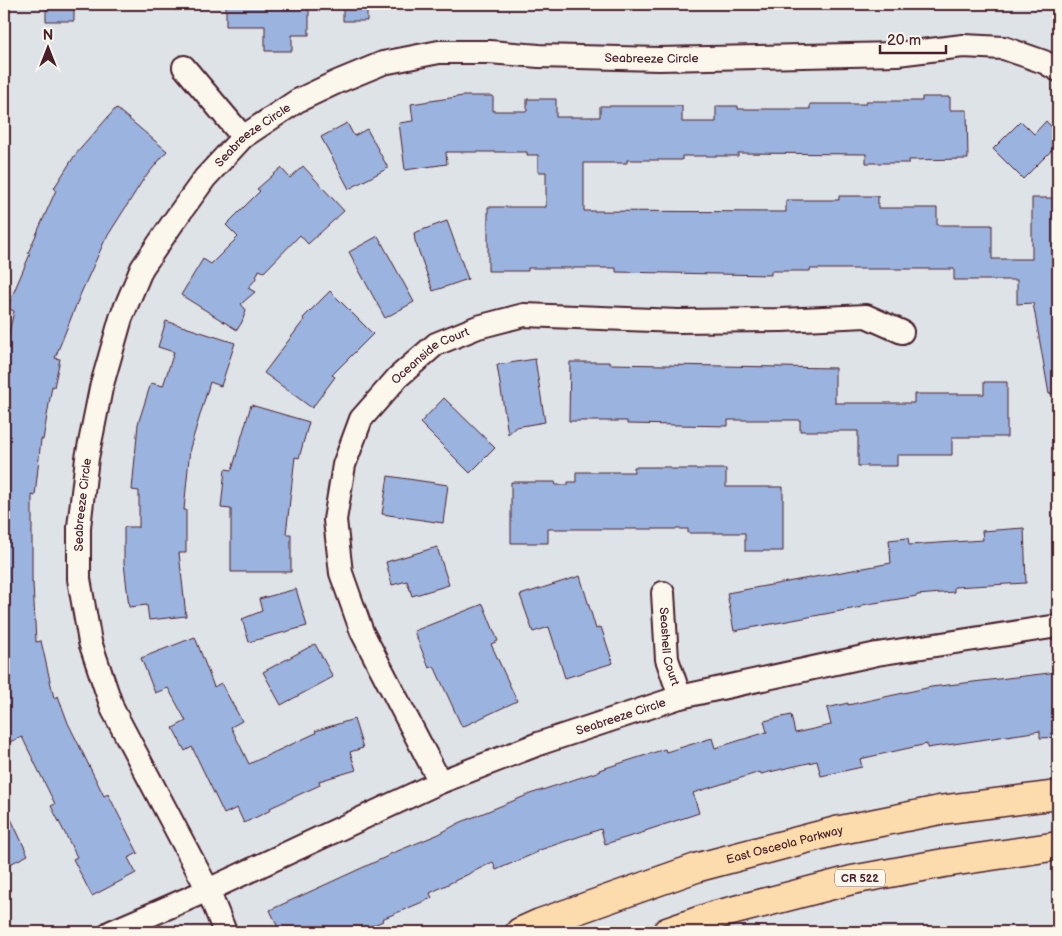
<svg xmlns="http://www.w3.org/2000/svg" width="1062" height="936" viewBox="0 0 1062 936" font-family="'Balsamiq Sans',sans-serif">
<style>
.building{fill:#9bb3df;stroke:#4a1f2b}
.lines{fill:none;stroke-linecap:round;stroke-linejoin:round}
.minor-casing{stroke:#4a1f2b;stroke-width:26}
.major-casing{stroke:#4a1f2b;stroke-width:31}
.minor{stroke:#fbf7ec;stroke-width:22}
.major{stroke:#fcdcac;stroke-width:28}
.labels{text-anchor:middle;stroke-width:5;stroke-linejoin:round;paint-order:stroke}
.shield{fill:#fbf7ec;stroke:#7f6065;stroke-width:1}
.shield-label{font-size:11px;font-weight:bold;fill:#4a1f2b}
.street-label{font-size:12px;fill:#4a1f2b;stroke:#fbf7ec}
</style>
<rect width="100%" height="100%" fill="#dee3e8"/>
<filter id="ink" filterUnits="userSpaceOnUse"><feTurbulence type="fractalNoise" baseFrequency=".02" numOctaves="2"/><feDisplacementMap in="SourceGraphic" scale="10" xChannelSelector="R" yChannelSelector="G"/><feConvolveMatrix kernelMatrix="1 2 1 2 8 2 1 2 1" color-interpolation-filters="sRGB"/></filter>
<g filter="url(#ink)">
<path class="building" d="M46,4H74V21H46Z
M226,4H309V35H292V51H265V26H226Z
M343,4H367V21H343Z
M463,96H493V111H527V99H556V117H600V106H682V122H716V106H738V109H810V104H866V101H922V97H950V110H967L968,159L909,160V163H866V154L738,153V156H682V160H627V163H584V211L786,212V200H839V196H878V208H937V225H992V259H1032V198H1058V393L1049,394L1033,303L1017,304V280H954V269H810V271H771V275L616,272V268H528V271H488V207H546V172H538V155H527V152H446L447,164L405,170L399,123L413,121L411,104Z
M116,108L167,151L143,180L105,240L81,293L55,358L60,359L54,387L52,386L43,440L41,439L35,496L32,495V583H33L36,642L41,641L54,698L58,696L68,723L104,796L108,794L138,853L128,858L136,873L92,896L73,859L77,857L51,806L55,804L22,737L7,743L4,733V355L14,311L7,308L30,254L28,253L56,190L54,188L75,155Z
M1021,121L1034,134L1046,121L1058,134V144L1023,179L993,149Z
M347,123L354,136L367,129L388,168L349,189L321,137Z
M303,166L344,211L308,244L300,235L264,272L259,270L255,280L248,288L255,292L241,304L246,310L242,322L237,330L181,295L203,259L211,264L238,237L226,225L260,191L257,189L281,168L290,178Z
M447,221L468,279L433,291L415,241L414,233Z
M378,236L414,302L385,318L349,252Z
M330,291L373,334L332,375L335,377L312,408L264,373L304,320L303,318Z
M166,321L235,343L221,386L210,382L190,448L184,510H186V553H179L186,616L149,620L147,605L129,607L124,563V527H139V491L132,490L138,424L151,383L163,386L174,352L158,347Z
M535,359L545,422L516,427L508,434L497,365Z
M570,362H610V364L835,368V403H914V394H984V382H1007V437H952V455H897V466H858V431H800V420H728V426L627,424V421H569Z
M444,398L495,448L470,473L420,423Z
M251,405L309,422L299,458L295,457L286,534H291V572H231V509L221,508L225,469L232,470Z
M634,467H670V469H726V487H783V551H745V533H688V529H548V543H511V482H555L556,485H568V482H576V472H634Z
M388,476L448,485L443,523L382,514Z
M1024,528L1026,583L954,587V592L917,595V596L862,605V607L734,631L727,593L891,563L889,540L908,538L909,545L983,540L982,531Z
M437,547L449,585L412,596L407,581L392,585L386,562Z
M580,576L596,629L601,627L613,663L565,678L549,627L533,632L520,595Z
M296,589L307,626L249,642L242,619L262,611L259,599Z
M483,604L498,641L491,644L517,701L462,727L434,666L429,668L414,631Z
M195,637L214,687L221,683L242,721L231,727L249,764L316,733L315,731L354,719L363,748L350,752L356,770L319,781L320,785L270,808L271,810L244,823L237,808L224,814L192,747L185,751L173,728L186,721L168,688L155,693L141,658Z
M315,644L333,677L281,705L263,672Z
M1058,672V737L1040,738V731L927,748V744L860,759L862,767L821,776L817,761L761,774L760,772L693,793L699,813L645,831V832L605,844L601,829L537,851L538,852L496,870L493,862L430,893L432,898L382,919L383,921L358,932H280L270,910L388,856V855L439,834L459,823L530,794L600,771L599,770L665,749L666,752L712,738L715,748L767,732L764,721L791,715L795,733L831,725L827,708L848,703V705L931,687Z
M4,804L28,855L4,867Z"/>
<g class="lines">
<g class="minor-casing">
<g id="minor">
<path d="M184,67L243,137"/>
<path id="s1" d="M663,593L667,659L680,697"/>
<path id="s2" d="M440,782L362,632L341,573L335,520L344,465L361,419L398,377L436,344L478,327L524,315L678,321L782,320L866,316L902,332"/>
<path id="s3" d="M111,932L208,890L440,782L541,743L680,697L877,654L1058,626"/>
<path id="s4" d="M225,932L208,890L113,710L90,642L79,579V527L87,458L101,388L121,318L142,268L174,221L205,178L243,137L297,101L337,82L383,63L439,52H489L539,56L659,59L897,54L963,46L1004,48L1044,62L1058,70"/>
</g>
</g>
<g class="major-casing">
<g id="major">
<path id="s5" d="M520,932L540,923L699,867L836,831L940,810L1058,795"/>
<path d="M667,932L716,915L852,880L944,863L1058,846"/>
</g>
</g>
<use href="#minor" class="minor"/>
<use href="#major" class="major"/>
</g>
</g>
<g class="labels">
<rect class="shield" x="835" y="869.5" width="50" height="17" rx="4"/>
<g class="shield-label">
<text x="860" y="882">CR 522</text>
</g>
<g class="street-label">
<text dy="4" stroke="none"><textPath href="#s4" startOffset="1299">Seabreeze Circle</textPath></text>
<text dy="4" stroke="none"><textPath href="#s4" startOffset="879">Seabreeze Circle</textPath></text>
<text dy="4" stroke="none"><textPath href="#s2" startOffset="485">Oceanside Court</textPath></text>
<text dy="4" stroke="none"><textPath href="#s4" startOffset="459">Seabreeze Circle</textPath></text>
<text dy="4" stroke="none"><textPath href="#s1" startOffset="54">Seashell Court</textPath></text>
<text dy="4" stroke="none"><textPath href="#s3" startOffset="554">Seabreeze Circle</textPath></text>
<text dy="4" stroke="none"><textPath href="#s5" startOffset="279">East Osceola Parkway</textPath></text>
</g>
</g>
<rect width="1062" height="936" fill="none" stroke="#fbf7ec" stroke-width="20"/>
<rect x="10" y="10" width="1042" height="916" fill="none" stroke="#4a1f2b" stroke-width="2" filter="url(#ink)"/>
<g transform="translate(48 48)" stroke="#fbf7ec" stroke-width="4" paint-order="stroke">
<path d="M0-4L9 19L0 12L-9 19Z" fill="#4a1f2b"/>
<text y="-8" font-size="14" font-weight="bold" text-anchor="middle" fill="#4a1f2b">N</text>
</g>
<path d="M880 45v8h66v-8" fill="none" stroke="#4a1f2b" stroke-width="2.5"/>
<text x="887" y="45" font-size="15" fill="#4a1f2b" stroke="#fbf7ec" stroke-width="4" paint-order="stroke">20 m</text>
</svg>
